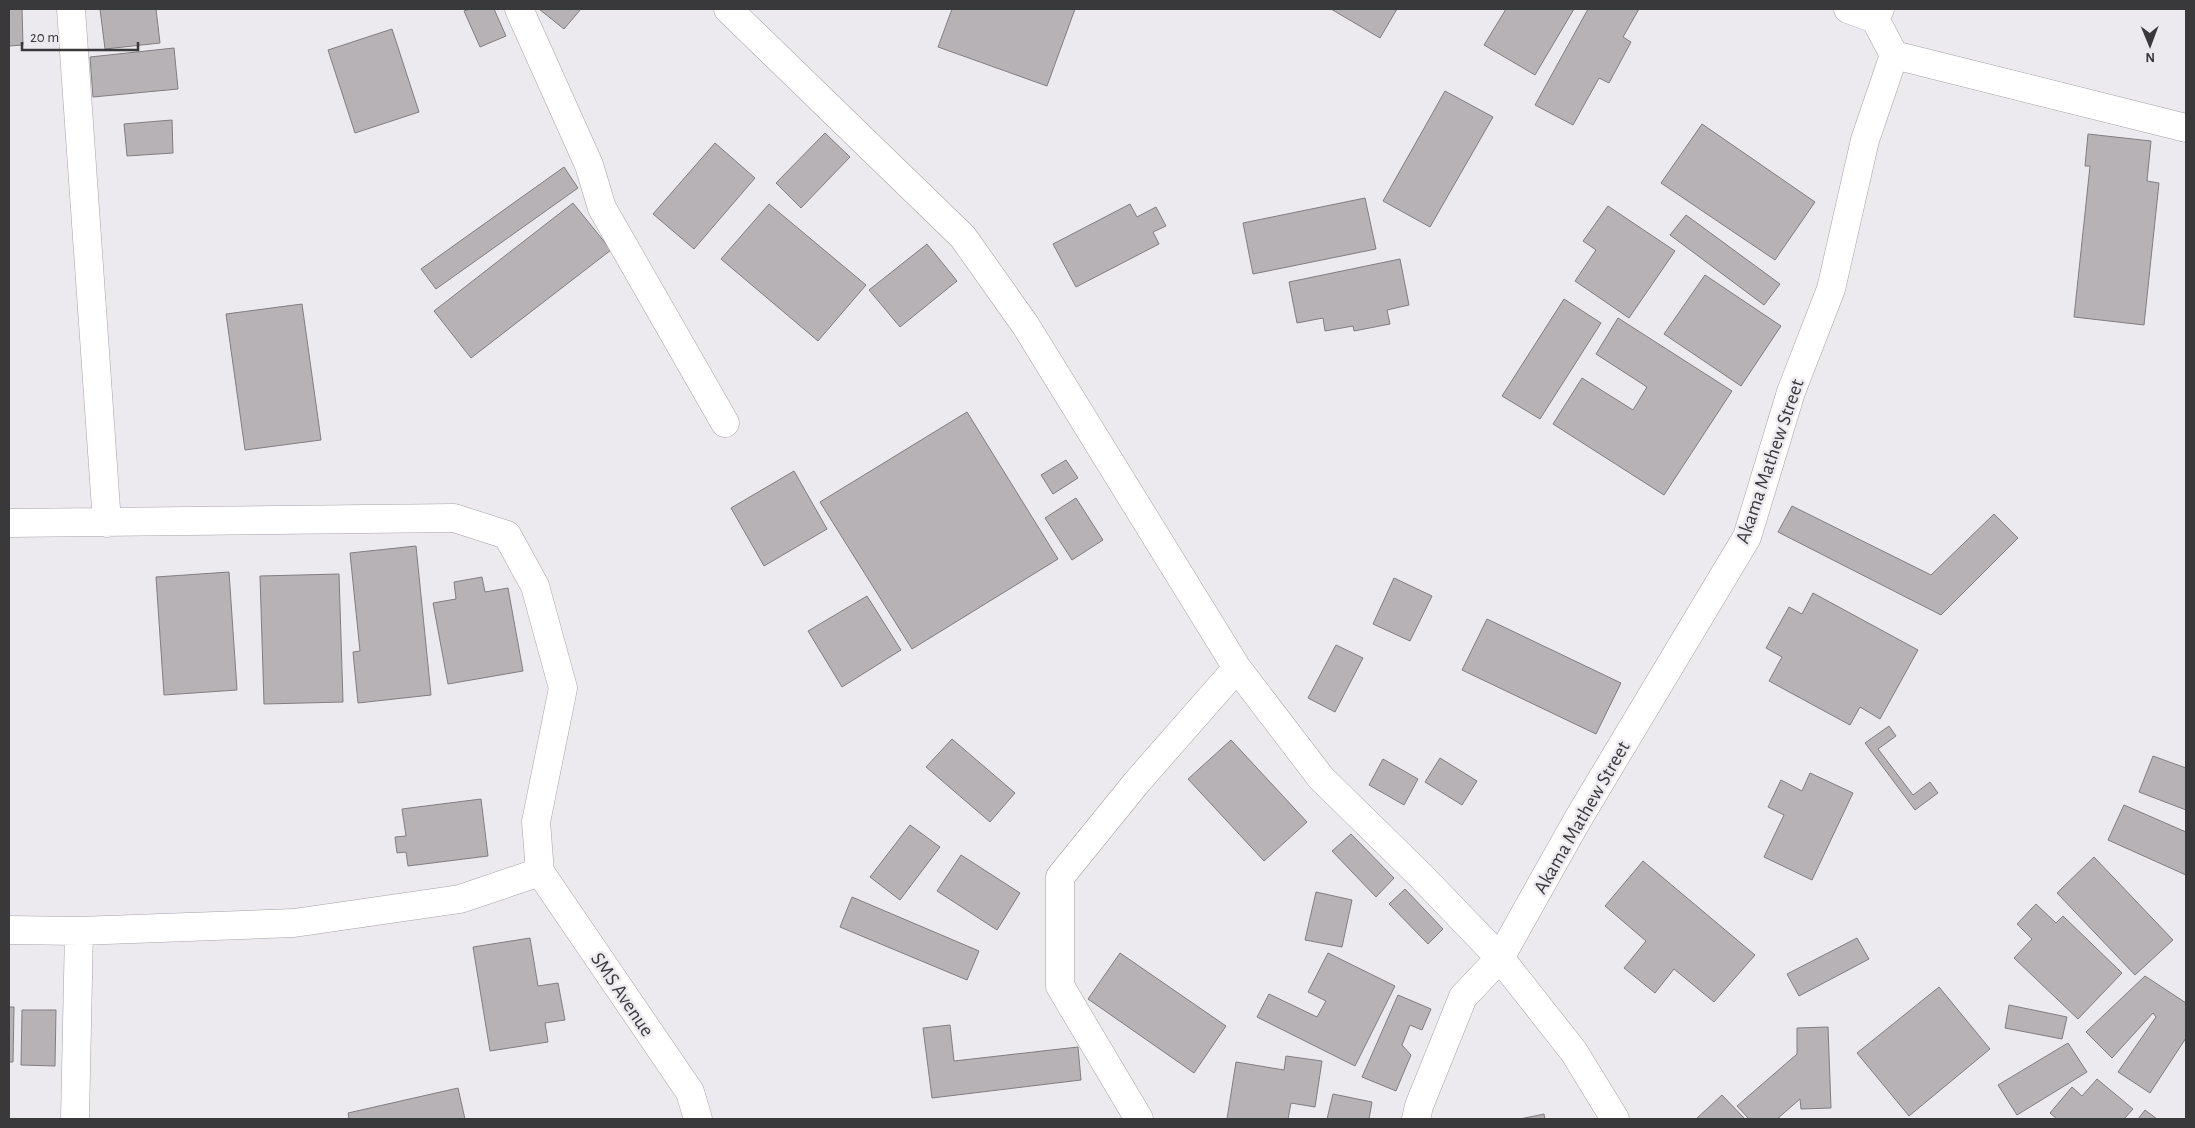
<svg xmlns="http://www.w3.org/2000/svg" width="2195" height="1128" viewBox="0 0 2195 1128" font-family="'Alegreya Sans',sans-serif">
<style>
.building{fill:#b7b2b6;stroke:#827d81}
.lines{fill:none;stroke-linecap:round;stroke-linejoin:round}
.street-casing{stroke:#a5a3a8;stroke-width:29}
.street{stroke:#fff;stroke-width:28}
.labels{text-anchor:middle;stroke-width:5;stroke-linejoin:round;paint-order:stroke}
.street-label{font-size:20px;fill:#39383b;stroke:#ece9ef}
</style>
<rect width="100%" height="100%" fill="#ece9ef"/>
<path class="building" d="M9,9H22L23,45L9,46Z
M100,9H156L160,43L105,49Z
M470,9H494L506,36L480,47L464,11Z
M539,9H581L564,29Z
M952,9H1075L1047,86L938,47Z
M1331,9H1397L1380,38Z
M1506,9H1574L1535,75L1484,45Z
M1588,9H1639L1623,37L1631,42L1609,83L1599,78L1573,125L1535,105Z
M392,29L419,112L355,133L328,50Z
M174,48L178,89L93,97L90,57Z
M1445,91L1493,117L1430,227L1383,201Z
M172,120L173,153L127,156L124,124Z
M1702,124L1815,202L1775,260L1661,183Z
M825,133L850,157L801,208L776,183Z
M2088,134L2151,141L2147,181L2159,183L2144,325L2074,317L2090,166H2085Z
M715,143L755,178L694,249L653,214Z
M564,167L578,188L436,289L421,269Z
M1365,198L1376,249L1253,274L1243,223Z
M573,203L611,250L471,358L434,311Z
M769,204L866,285L818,341L721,259Z
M1130,204L1137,217L1156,207L1166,226L1153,232L1159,244L1076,287L1053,244Z
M1608,206L1675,251L1629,318L1575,281L1596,250L1583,241Z
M1686,215L1780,284L1764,305L1670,235Z
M927,244L957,281L900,327L869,290Z
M1400,259L1409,305L1387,310L1390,324L1354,331L1353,326L1325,331L1323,318L1297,323L1289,282Z
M1705,275L1781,326L1741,386L1664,334Z
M1564,299L1601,323L1540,419L1502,396Z
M302,304L321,440L245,450L226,314Z
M1618,318L1732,391L1664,495L1553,424L1582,378L1633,410L1647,387L1596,354Z
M967,412L1058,559L912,649L820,502Z
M1066,460L1078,478L1053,494L1041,475Z
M794,471L827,529L764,566L731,508Z
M1076,498L1103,540L1072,560L1045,518Z
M1792,506L1931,575L1994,514L2018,538L1941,615L1778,532Z
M416,546L431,695L358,703L353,652L360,651L350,553Z
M229,572L237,690L164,695L156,577Z
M339,574L343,702L264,704L260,576Z
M482,577L485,592L508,588L523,671L448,684L433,603L456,599L454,582Z
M1394,578L1432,596L1410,641L1373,624Z
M1813,593L1918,650L1880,719L1860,707L1850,725L1769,681L1782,657L1766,648L1789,607L1802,614Z
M867,596L901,650L842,687L808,631Z
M1487,619L1621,683L1596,734L1462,670Z
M1336,645L1363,658L1335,712L1308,698Z
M1889,726L1896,736L1878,749L1913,795L1930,782L1938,793L1915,810L1865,743Z
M952,739L1015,793L990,822L926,767Z
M1231,740L1307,822L1264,861L1188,779Z
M2153,756L2186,768V810L2139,792Z
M1440,758L1477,781L1462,805L1425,782Z
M1383,759L1418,779L1404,805L1369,785Z
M1810,773L1853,793L1812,880L1764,857L1784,815L1768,807L1781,780L1802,791Z
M481,799L488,856L408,866L406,852L397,853L395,837L406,836L402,809Z
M2124,805L2186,832V875L2108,840Z
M910,825L940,847L900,900L870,877Z
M1351,834L1394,878L1376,897L1332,851Z
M961,855L1020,893L997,930L937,891Z
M2094,857L2173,940L2135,975L2057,893Z
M1643,861L1755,955L1714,1002L1674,969L1655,993L1624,968L1646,941L1605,906Z
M1405,889L1443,929L1428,944L1389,904Z
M1316,892L1352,900L1342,947L1305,940Z
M852,897L979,951L967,980L840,927Z
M2036,904L2056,923L2063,916L2122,973L2078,1019L2014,958L2032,939L2017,924Z
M530,938L538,986L558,983L565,1020L545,1023L548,1042L490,1051L473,947Z
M1857,938L1869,959L1799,996L1787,974Z
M1120,953L1226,1026L1194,1073L1088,999Z
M1328,953L1395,986L1355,1066L1257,1017L1269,994L1317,1017L1326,1001L1308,992Z
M2145,976L2186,1003V1038L2150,1093L2118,1072L2156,1017L2153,1013L2112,1058L2086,1032Z
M1939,987L1990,1049L1909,1116L1857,1053Z
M1398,995L1431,1009L1422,1030L1410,1025L1402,1045L1411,1055L1396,1091L1362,1077Z
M2009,1005L2067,1017L2062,1039L2005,1028Z
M9,1007H14L13,1062H9Z
M22,1010H56L55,1066L21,1065Z
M950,1025L954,1061L1078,1047L1081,1080L932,1098L923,1028Z
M1828,1027L1831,1108L1801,1109L1800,1099L1777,1119H1749L1737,1106L1797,1054V1028Z
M2068,1043L2087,1072L2017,1115L1998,1085Z
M1286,1056L1322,1061L1315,1107L1291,1103L1288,1119H1227L1236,1062L1284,1070Z
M2097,1079L2133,1109L2124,1119H2057L2050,1113L2072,1087L2082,1096Z
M458,1088L465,1119H349L348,1113Z
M1333,1094L1372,1102L1369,1119H1327Z
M1722,1095L1745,1119H1696Z
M2145,1110L2157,1119H2138Z
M1544,1114L1545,1119H1520Z"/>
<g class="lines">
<g class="street-casing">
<path id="street" d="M71,9L107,523
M519,9L589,165L602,208L725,423
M728,9L963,237L1026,326L1237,668L1321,778L1421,876L1500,958L1574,1052L1615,1119
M1848,9L1875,19
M1894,55L2186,128
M9,523L454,518L507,535L535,586L563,688L536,822L540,872L690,1092L698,1119
M9,930L79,931L294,923L460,899L540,872
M75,1119L79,931
M1139,1119L1060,986V877L1137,782L1237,668
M1416,1119L1419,1106L1463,997L1500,958L1578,819L1747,537L1791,392L1831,289L1865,140L1894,55L1875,19L1880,9"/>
</g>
<use href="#street" class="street"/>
</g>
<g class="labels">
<g class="street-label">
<text transform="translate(1769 461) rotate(-71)" y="7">Akama Mathew Street</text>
<text transform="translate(1581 817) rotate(-60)" y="7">Akama Mathew Street</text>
<text transform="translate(623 994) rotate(56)" y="7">SMS Avenue</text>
</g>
</g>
<rect width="2195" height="1128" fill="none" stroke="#39383b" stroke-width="20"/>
<g transform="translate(2150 45) rotate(179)" stroke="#ece9ef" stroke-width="4" paint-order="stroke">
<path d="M0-4L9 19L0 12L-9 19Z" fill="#39383b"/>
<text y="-8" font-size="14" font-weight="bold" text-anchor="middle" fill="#39383b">N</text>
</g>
<path d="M22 42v8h116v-8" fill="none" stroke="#39383b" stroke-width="2.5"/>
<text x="30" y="42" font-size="15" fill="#39383b" stroke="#ece9ef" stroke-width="4" paint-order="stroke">20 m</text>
</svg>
